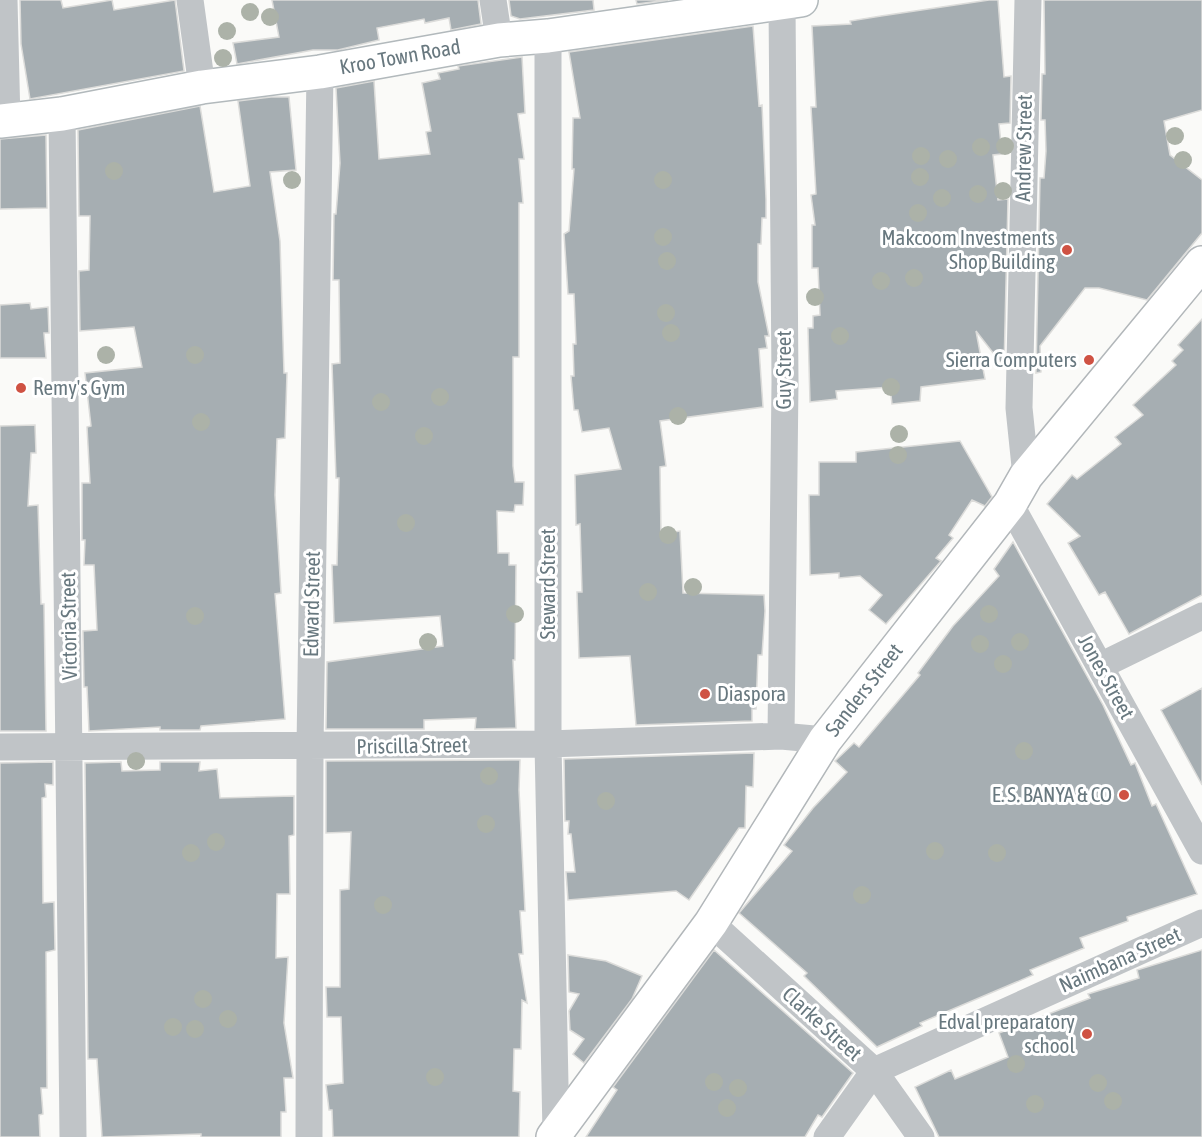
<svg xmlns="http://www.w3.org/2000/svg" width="1202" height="1137" viewBox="0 0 1202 1137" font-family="'Asap Condensed',sans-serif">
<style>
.building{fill:#a6aeb2;stroke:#dcdcda;stroke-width:1.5}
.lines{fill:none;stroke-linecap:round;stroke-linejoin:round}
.secondary-casing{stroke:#b2b9bc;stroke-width:36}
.primary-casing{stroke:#b2b7ba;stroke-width:36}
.minor{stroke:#c0c4c7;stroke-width:27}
.secondary{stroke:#fff;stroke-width:33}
.primary{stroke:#fff;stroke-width:33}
.tree{fill:#acb2a8}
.poi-dot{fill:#cf5243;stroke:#fff;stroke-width:2}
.labels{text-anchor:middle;stroke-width:6;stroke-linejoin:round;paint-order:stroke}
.street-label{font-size:21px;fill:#68787f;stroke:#fff}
.poi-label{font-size:21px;fill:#68787f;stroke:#fff;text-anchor:end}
</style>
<rect width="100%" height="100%" fill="#fafaf8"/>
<path class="building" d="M20,0H61L63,8L112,0L114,10L175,0L184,71L30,99L21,44Z
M272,0H478L481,24L451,30L449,18L425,23L424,19L377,28L379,40L338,50H313L237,64L233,43L279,37Z
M509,0H593L594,10L520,19L511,16Z
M636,0H668L637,4Z
M989,0H998L1004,77L1011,76L1010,123L999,124L1002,154L993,155L998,200L1008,199L1004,367L976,331L985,379L921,387L920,401L892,404L890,387L836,391L837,399L810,402L808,328H813V316L820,315L818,268H812V225H815L811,195L816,194L811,107H816L812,26L851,24L850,21L881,16Z
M1044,0H1202V110L1164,121L1170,155L1202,180V233L1147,300L1099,288H1085L1040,346L1041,372L1036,373L1040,178H1044L1046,151L1045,120H1041L1042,74H1045Z
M753,26L759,106L762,105L766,199V218H762L761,244H758V282L769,336H765L767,348L759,349L763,407L660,421L666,466L660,467L661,534L680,531L683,593L764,595L765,611L762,655H758L756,709H752V721L636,725L630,656L579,658L577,592H582L580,524L576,525L575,475L621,469L609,428L582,432L578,410H574L571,376H574L573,344H576L574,294H568L564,234L569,231L574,169H572L573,118H580L569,52Z
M522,57L525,113L518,114L524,159H519L523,203H519V357H513V466L515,482H524L523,505H515L514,512L497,511L498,553H509V565H516L515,660H513L516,728L475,729L476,718L424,720V729H326L327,662L443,646L440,616L334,623L332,565H337L339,478H336L332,364L340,363L339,280H333L334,214H336L340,163L336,88L374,81L379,159L430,154L426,132L431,131L422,83L440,79L438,73L459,69L458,66Z
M271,97H289L296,170L270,172L280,241L284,373H287L285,438L277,439L275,495L281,593L275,594L285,719L201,726L200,730H160V727L89,731L87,687H84L83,631L97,630L94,565H84L85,540H82V483H90L87,427L91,426L85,373L142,367L134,327L80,331L79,271L89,270L90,216H79L78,130L200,106L214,192L250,186L238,101Z
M46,135L47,208L0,209V139Z
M30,303L31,309L48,307L49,333H44L46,358H0V305Z
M1202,319V595L1129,634L1105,592L1099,595L1068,543L1080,536L1047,504L1072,475L1077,479L1121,444L1115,437L1143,415L1133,405L1176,365L1172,361L1183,350L1178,345Z
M35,425L36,453H31L28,506L38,505L41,604H44L46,731H0V426Z
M960,441L992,497L985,506L972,500L949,535L953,538L936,558L941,561L886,624L869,610L882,595L860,576L839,578V573L810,575L809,495H819V462H856V452Z
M1013,542L1103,705L1131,765L1135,763L1152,806L1156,804L1197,894L1127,917L1128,921L1080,938L1084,948L1030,970L1033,975L920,1023L922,1026L877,1047L804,976L807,973L739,913L792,851L784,845L813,808L847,772L835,761L854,743L859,747L920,675L918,673L953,626L999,576L994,569Z
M1202,688V785L1161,710Z
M754,753L753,787L746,786L745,828H739L689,900L676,891L568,900L566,872H575L571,834H568L569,821H565L564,759Z
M520,760L519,790L525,911H520L523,954H519L527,1003L522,1000L521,1049H514L513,1091L520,1092L519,1137H333L332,1110H329L326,1085L343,1083L341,1017H327L326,987H340V890L349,889L351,832L326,833V761Z
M53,762V785L45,784L46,797L42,798L43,903L54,902L55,950L46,952L47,1088H41L43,1114L39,1115L40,1137H0V763Z
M121,762L122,771L160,770V762H200L199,771L217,769L220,798L294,796V835L289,836L290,894H277L276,958L288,957L284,1023L293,1078H284L286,1112H281V1137H201V1134L102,1137L97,1059H88L85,763Z
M714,950L853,1073L822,1117L818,1115L805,1137H586L617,1090L613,1087Z
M1202,950V1137H939L915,1087L951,1070L955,1079L1008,1057L999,1033L1090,998L1088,994L1139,978L1137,970Z
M568,955L606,961L642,976L632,999L584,1063L573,1054L584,1039L570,1030L569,1011L579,994L569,992Z"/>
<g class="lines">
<g class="secondary-casing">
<path id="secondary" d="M0,121L62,114L202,87L320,72L499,40L548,36L801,0"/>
</g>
<g class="primary-casing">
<path id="primary" d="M553,1137L711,923L825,740L1010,504L1026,476L1202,263"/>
</g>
<path class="minor" d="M4,0L7,121
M190,0L202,87
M493,0L499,40
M548,36V744L556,1133
M62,114L73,1137
M1026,476L1019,408L1028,0
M1010,504L1202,851
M1100,666L1202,616
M781,736L785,382L782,4
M0,747L548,744L781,736L825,740
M711,923L874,1071L921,1137
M309,1137L310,747L320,72
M827,1137L874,1071L1202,923"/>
<use href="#secondary" class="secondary"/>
<use href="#primary" class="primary"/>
</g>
<g class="tree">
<circle cx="250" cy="12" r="9"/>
<circle cx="270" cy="17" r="9"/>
<circle cx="227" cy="31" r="9"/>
<circle cx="223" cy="58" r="9"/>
<circle cx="1175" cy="136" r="9"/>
<circle cx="1005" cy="146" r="9"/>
<circle cx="981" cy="147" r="9"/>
<circle cx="921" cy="156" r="9"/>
<circle cx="948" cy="159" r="9"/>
<circle cx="1183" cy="160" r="9"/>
<circle cx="114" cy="171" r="9"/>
<circle cx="920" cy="177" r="9"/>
<circle cx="292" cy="180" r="9"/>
<circle cx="663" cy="180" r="9"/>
<circle cx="1003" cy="191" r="9"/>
<circle cx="978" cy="194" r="9"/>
<circle cx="942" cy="198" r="9"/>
<circle cx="918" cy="213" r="9"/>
<circle cx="663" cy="237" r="9"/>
<circle cx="667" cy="261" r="9"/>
<circle cx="914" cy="278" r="9"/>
<circle cx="881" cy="281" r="9"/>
<circle cx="815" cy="297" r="9"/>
<circle cx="666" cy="313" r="9"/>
<circle cx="671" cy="333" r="9"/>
<circle cx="840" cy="336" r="9"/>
<circle cx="106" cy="355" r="9"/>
<circle cx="195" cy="355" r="9"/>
<circle cx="891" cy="387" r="9"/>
<circle cx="440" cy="397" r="9"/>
<circle cx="381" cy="402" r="9"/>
<circle cx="678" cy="416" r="9"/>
<circle cx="201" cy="422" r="9"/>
<circle cx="899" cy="434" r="9"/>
<circle cx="424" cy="436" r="9"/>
<circle cx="898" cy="455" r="9"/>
<circle cx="406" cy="523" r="9"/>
<circle cx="668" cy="535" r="9"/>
<circle cx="693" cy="587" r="9"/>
<circle cx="648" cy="592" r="9"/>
<circle cx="515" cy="614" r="9"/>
<circle cx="989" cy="614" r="9"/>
<circle cx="195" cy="616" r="9"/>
<circle cx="428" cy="642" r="9"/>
<circle cx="1020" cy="642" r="9"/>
<circle cx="980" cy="644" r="9"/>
<circle cx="1003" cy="664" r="9"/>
<circle cx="1024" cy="751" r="9"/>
<circle cx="136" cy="761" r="9"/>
<circle cx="489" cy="776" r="9"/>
<circle cx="606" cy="801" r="9"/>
<circle cx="486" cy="824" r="9"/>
<circle cx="216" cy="842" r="9"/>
<circle cx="935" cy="851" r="9"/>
<circle cx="191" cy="853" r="9"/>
<circle cx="997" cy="853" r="9"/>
<circle cx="862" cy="895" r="9"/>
<circle cx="383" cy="905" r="9"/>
<circle cx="203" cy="999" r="9"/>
<circle cx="228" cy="1019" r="9"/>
<circle cx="173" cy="1027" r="9"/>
<circle cx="195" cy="1029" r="9"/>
<circle cx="1016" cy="1064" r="9"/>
<circle cx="435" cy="1077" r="9"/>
<circle cx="714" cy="1082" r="9"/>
<circle cx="1098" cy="1083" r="9"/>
<circle cx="738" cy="1088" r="9"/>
<circle cx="1113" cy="1101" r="9"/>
<circle cx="1035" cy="1104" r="9"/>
<circle cx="727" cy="1108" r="9"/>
</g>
<g class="poi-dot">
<circle cx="1067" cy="250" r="6"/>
<circle cx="1089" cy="360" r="6"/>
<circle cx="21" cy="388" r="6"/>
<circle cx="705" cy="694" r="6"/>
<circle cx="1124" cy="795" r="6"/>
<circle cx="1087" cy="1034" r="6"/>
</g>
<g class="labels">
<g class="street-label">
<text transform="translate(400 57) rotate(-10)" y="7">Kroo Town Road</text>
<text transform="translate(1024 148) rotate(-89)" y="7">Andrew Street</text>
<text transform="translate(784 370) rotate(-90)" y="7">Guy Street</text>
<text transform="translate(548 584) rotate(-90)" y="7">Steward Street</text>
<text transform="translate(312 604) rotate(-89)" y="7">Edward Street</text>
<text transform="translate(69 626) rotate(-91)" y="7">Victoria Street</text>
<text transform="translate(1106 677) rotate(61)" y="7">Jones Street</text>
<text transform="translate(864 690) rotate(-52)" y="7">Sanders Street</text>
<text transform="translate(412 746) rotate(-1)" y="7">Priscilla Street</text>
<text transform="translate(1120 960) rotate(-24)" y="7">Naimbana Street</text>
<text transform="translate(822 1024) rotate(42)" y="7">Clarke Street</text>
</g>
<g class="poi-label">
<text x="1055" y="245">Makcoom Investments<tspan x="1055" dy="24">Shop Building</tspan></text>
<text x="1077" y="367">Sierra Computers</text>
<text x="33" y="395" text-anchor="start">Remy's Gym</text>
<text x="717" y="701" text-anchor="start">Diaspora</text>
<text x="1112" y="802">E. S. BANYA &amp; CO</text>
<text x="1075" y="1029">Edval preparatory<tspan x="1075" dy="24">school</tspan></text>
</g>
</g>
</svg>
